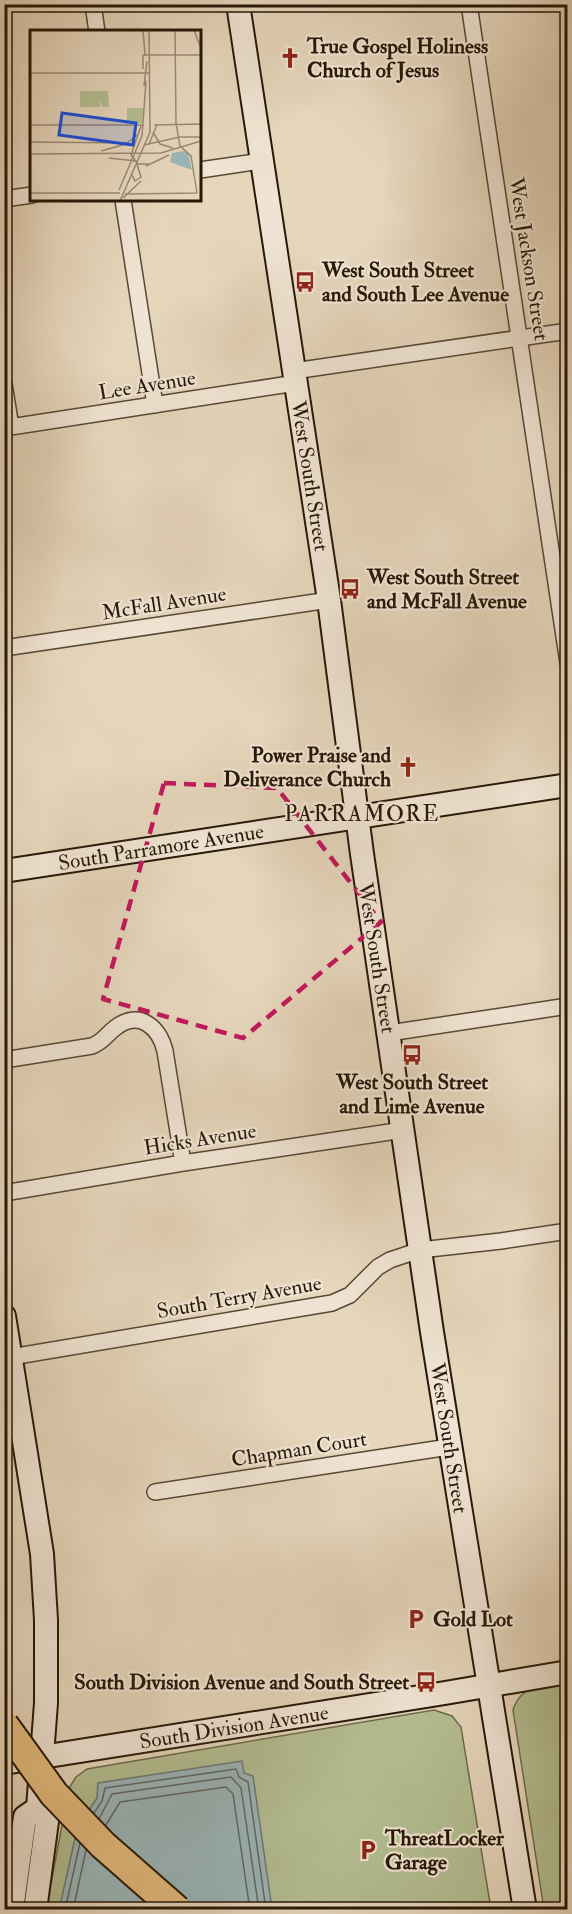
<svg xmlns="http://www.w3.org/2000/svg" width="572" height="1914" viewBox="0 0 572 1914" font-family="'IM FELL Double Pica',serif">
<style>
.green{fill:#b3be92;stroke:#6d6b4c;stroke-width:1.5}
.water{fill:#9ab6bb;stroke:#6c7773;stroke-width:1.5}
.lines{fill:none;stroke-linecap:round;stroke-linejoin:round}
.shore{stroke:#606761;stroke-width:1.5}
.street-casing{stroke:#574834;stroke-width:18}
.secondary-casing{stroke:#271807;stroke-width:26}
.street{stroke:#efe4d3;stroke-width:15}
.secondary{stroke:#efe4d3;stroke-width:22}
.highway-bridge-casing{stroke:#271807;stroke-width:32;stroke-linecap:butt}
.highway-bridge{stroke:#e3bb7e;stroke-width:28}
.marked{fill:none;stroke:#c2185b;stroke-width:4.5;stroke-dasharray:12 8;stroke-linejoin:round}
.labels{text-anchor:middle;stroke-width:4.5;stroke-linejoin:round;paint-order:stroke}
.poi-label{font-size:21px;font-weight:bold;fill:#271807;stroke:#efe4d3;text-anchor:start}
.street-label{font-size:21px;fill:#271807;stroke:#efe4d3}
.neighbourhood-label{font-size:22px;letter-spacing:1.5px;fill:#271807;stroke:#efe4d3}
.inset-road{fill:none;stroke:#9a8a74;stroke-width:1.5}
.view{fill:#1d4ed8;fill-opacity:0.15;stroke:#1d4ed8;stroke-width:3}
.inset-edge{fill:none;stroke:#271807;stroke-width:3}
</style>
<rect width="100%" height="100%" fill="#e6d6bc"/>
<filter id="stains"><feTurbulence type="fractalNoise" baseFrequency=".00333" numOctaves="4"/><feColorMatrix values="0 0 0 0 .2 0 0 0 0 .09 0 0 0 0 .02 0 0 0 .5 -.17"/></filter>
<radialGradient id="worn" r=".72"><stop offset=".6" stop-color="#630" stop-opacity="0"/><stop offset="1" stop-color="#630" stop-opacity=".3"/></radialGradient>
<path class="green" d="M567,1680V1909H544L513,1710C521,1684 544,1685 567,1680Z
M434,1710L452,1716L461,1727L491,1909L46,1910L69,1788L76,1777L87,1769Z"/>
<path class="water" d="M242,1761L244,1773L253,1776L272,1909L59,1910L77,1829L97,1798L98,1783Z"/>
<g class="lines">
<path class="shore" d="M94,1813L102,1801L105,1788L236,1769L239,1777L248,1782L266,1910
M99,1819L112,1794L231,1777L241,1788L259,1910
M106,1825L120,1802L226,1787L233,1794L250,1910
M65,1910L80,1843
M73,1910L86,1850"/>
<g class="street-casing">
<path id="street" d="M93,4L97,32
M469,4L568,663
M200,170L261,161
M4,199L32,195
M123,200L155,405
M294,371L568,331
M4,384L11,427
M4,428L296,383
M4,648L329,600
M389,1033L568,1006
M4,1060L92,1046C103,1042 106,1035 115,1028C139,1009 159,1027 165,1051L183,1163
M4,1193L183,1163L403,1130
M11,1357L332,1303L350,1295L378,1267L390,1260L420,1250L501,1241L568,1231
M155,1492L449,1447"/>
</g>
<g class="secondary-casing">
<path id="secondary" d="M238,4L329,600L362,854L432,1332L525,1910
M4,871L568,785
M4,1316L42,1554L46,1620V1703L38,1808L47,1821L35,1910
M4,1763L445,1693L568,1672
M12,1910L25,1817L38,1808"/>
</g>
<use href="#street" class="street"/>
<use href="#secondary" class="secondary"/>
<g class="highway-bridge-casing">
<path id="highway-bridge" d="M4,1725L54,1794L103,1845L177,1910"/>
</g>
<use href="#highway-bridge" class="highway-bridge"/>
</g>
<path class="marked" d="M164,783L277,788L381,922L243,1038L103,999Z"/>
<defs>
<g id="church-bare" transform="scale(1.62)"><path d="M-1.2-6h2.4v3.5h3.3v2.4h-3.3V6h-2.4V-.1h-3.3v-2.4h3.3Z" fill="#8f2418" stroke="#efe4d3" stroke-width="2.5" paint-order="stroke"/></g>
<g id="bus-bare" transform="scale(1.62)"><path d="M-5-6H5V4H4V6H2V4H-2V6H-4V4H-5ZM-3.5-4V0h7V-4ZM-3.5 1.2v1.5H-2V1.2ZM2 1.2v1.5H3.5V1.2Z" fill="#8f2418" stroke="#efe4d3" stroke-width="2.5" paint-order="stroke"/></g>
<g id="parking-bare" transform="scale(1.62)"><path d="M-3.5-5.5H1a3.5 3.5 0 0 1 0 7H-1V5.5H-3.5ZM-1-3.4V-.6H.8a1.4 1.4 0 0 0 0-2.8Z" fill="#8f2418" stroke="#efe4d3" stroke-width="2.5" paint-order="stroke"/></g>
</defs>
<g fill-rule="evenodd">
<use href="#church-bare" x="290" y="58"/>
<use href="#bus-bare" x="305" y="282"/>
<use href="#bus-bare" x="350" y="589"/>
<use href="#church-bare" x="408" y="767"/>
<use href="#bus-bare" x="412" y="1055"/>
<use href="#parking-bare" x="416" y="1619"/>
<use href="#bus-bare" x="426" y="1682"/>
<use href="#parking-bare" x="368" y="1850"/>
</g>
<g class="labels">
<g class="poi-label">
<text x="307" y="53">True Gospel Holiness<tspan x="307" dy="24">Church of Jesus</tspan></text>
<text x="322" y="277">West South Street<tspan x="322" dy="24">and South Lee Avenue</tspan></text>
<text x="367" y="584">West South Street<tspan x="367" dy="24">and McFall Avenue</tspan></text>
<text x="391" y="762" text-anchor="end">Power Praise and<tspan x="391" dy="24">Deliverance Church</tspan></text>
<text x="412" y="1089" text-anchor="middle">West South Street<tspan x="412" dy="24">and Lime Avenue</tspan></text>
<text x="433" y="1626">Gold Lot</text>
<text x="409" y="1689" text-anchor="end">South Division Avenue and South Street</text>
<text x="385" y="1845">ThreatLocker<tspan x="385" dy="24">Garage</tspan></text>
</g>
<g class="street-label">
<text transform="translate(529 259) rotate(81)" y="7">West Jackson Street</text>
<text transform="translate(147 385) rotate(-9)" y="7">Lee Avenue</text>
<text transform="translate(310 476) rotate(81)" y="7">West South Street</text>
<text transform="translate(164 603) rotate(-9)" y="7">McFall Avenue</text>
<text transform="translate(161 847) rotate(-9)" y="7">South Parramore Avenue</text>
<text transform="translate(377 958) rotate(81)" y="7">West South Street</text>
<text transform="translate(200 1139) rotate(-9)" y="7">Hicks Avenue</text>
<text transform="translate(239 1297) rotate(-10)" y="7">South Terry Avenue</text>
<text transform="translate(449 1438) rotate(81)" y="7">West South Street</text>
<text transform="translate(299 1449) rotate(-9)" y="7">Chapman Court</text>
<text transform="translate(234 1727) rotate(-9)" y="7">South Division Avenue</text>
</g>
<g class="neighbourhood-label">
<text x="362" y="821">PARRAMORE</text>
</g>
</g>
<g transform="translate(30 30)">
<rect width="171" height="171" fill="#e6d6bc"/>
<path d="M50,61H78L79,77H72L70,70V77H50ZM97,78H113L112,93L97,94Z" fill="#b3be92"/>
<path d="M153,121L158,123L162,140L140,132L142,123Z" fill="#9ab6bb"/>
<path class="inset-road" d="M113,0L115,25M145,0L146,93L150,116L161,126L167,163M164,0L171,18M113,39V25H171M0,43H119M114,56L117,31M0,95H114M124,95L171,94M111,96L101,125L108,134H120M123,102L130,114L143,118M0,112L98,113M119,114L127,95M114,115L150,107H171M71,121L96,114L107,105M0,124L131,123L171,111M79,128L106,131L111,147L105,151L102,145M116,136L139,125M89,160L112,106L116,51M0,163H90M95,164L167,163M93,168L111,151M90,171L120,102L119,0"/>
<path class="view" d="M32,83L106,93L103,115L29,105Z"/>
<rect width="171" height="171" class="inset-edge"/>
</g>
<rect width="572" height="1914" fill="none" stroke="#e6d6bc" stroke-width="24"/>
<rect x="6" y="6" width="560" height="1902" fill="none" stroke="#271807" stroke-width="3"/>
<rect x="12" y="12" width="548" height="1890" fill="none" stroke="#271807" stroke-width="1.5"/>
<rect width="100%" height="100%" filter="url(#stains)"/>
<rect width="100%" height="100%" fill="url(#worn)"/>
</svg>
